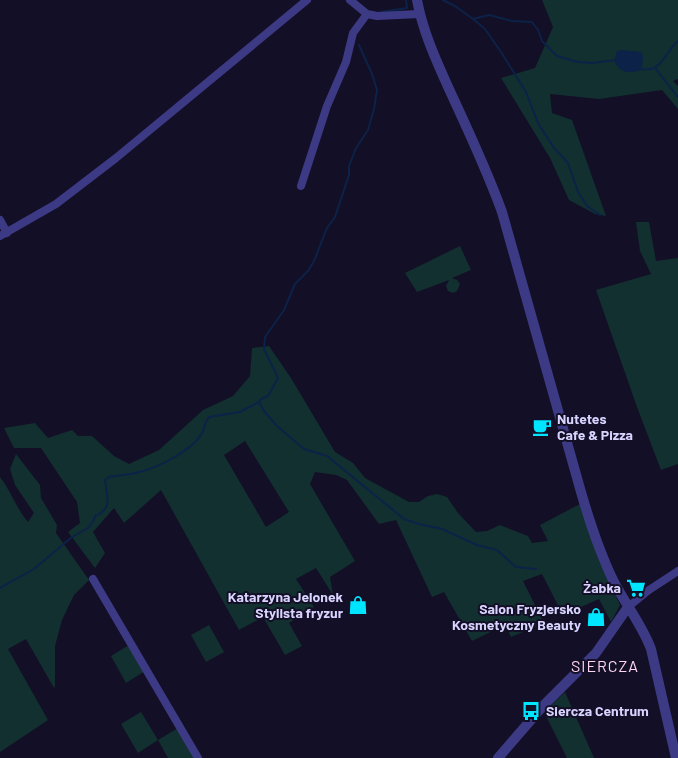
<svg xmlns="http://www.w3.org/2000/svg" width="678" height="758" viewBox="0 0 678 758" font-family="Barlow,sans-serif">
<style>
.green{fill:#12302f;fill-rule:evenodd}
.water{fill:#0c2248}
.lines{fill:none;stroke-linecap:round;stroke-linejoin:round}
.stream{stroke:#0c2248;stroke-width:2}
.minor{stroke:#3d3a85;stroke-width:8}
.tertiary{stroke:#3d3a85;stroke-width:10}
.labels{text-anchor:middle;stroke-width:4;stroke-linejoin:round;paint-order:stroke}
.poi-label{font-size:14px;font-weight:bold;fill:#d9d4ff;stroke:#130f26;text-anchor:end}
.quarter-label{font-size:16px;letter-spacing:1px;fill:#ffd6f0;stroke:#130f26}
</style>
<rect width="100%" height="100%" fill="#130f26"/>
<path class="green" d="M542,0H678V79L673,81L678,86V109L662,90L599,99L550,94L552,113L572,120L606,216L595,214L569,200L550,158L501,78L535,68L553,27Z
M636,222H649L656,261L678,258V464L661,470L637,407L596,290L651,274L640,251Z
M460,246L471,270L452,278L457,280L460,284L457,291L453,293L448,291L446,286L449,280L417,292L405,273Z
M269,346L291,378L335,452L353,463L365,478L409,502H419L428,496L437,494L447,497L458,513L476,532L487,531L500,525L528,536L532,543L548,541L540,525L580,504L598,559L620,605L611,622L599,599L563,615L542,574L523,581L544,623L511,637L505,625L472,641L444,592L432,597L396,520L379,524L347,480L336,475L315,472L310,484L355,561L330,577L333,595L316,568L296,579L314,607L289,623L302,646L285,655L263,617L239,630L161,490L124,523L114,508L93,532L105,553L95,568L68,532L80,523L77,502L41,448H14L4,428L35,423L48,438L72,430L78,436H92L114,456L129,464L159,450L203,410L233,396L250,376L252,348ZM245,441L289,512L266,527L224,455Z
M16,454L40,485L41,498L57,525L56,533L89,580L74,595L62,620L55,646V686L54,688L26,639L8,649L48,720L0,752V477C11,491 16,508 28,522L34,513L15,485L10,469Z
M209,625L224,652L206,662L191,635Z
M129,645L145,671L126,683L111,656Z
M565,692L594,758H567L544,712Z
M141,712L158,740L178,728L195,758H168L158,740L138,753L121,724Z"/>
<path class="water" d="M622,50L641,52L643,56L642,69C630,75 619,73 614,60L617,51Z"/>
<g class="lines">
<path class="stream" d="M443,0L455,6L473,19L485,29L501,52L526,92L538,123L554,148L568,163L578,192L587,206L600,215
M381,12L407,8L406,0
M473,19L489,15L512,21L532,22L538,30L542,41L557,56L578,62L592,63L615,60
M655,68L678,97
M641,69C662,73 665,52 678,41
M259,402L264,411L277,426L304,449L327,456L404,519L419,524L442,529L477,545L497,550L516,567L536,569
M0,588L34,569L72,537L88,528L94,520L95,516C113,509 107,497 105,480L109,477C119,475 130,475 139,472C158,468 195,449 203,431C205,425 205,422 209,417L240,412L259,402L261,399L268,396L278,378L264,349L265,337L284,310L295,284L308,271L314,261L327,228L335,217L349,175V166L356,148L368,130L374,109L377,90L372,74L359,45"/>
<path class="minor" d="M350,0L367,14L377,16L419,14
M301,186L327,106L346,62L353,33L367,14
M0,220L7,233
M0,236L56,204L116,158L307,0
M93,579L198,758
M628,607L649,590L678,571"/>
<path class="tertiary" d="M417,0C423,32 436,60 449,89C468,130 487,170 502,212L581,492C590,523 600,554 614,582C626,605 642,625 651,649L676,758
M498,758L543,706L596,653L628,607"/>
</g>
<defs>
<g id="cafe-bare" transform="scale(1.5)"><path d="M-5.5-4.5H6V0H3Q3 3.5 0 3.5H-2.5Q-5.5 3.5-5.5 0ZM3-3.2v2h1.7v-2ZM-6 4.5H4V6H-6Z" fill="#00e5ff" stroke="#130f26" stroke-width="2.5" paint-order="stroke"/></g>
<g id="supermarket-bare" transform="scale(1.5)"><path d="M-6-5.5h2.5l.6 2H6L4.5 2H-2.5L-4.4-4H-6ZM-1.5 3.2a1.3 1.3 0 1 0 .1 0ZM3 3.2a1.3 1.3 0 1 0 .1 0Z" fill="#00e5ff" stroke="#130f26" stroke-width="2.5" paint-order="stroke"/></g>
<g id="shop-bare" transform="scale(1.5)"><path d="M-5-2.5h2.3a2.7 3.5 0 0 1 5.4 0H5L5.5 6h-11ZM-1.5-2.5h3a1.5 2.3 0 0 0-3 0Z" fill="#00e5ff" stroke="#130f26" stroke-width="2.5" paint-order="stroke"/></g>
<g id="bus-bare" transform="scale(1.5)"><path d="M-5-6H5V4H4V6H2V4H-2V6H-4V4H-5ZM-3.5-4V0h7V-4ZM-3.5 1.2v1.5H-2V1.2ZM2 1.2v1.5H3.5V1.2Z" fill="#00e5ff" stroke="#130f26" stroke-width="2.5" paint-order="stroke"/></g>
</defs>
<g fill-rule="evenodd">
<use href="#cafe-bare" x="542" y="427"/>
<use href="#supermarket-bare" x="636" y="588"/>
<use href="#shop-bare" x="358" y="605"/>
<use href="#shop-bare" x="596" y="617"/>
<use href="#bus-bare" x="531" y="711"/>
</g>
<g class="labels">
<g class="poi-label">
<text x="557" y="424" text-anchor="start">Nutetes<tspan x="557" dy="16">Cafe &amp; Pizza</tspan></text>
<text x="621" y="593">Żabka</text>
<text x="343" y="602">Katarzyna Jelonek<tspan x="343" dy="16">Stylista fryzur</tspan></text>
<text x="581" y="614">Salon Fryzjersko<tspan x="581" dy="16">Kosmetyczny Beauty</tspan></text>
<text x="546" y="716" text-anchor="start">Siercza Centrum</text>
</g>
<g class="quarter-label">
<text x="605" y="672">SIERCZA</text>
</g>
</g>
</svg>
